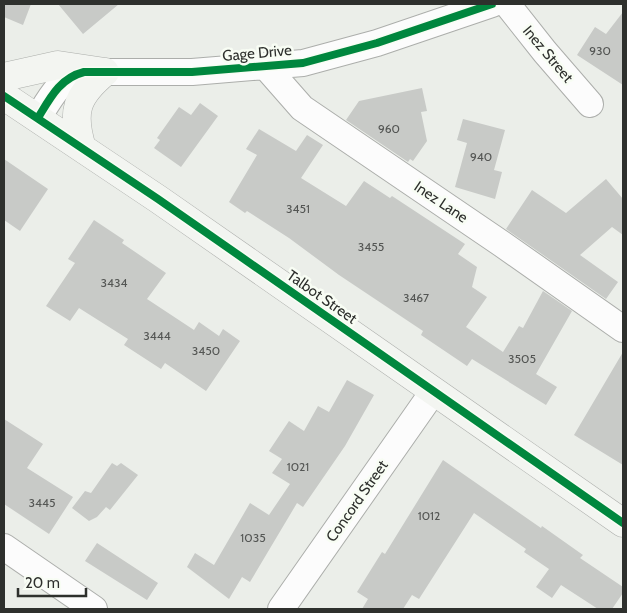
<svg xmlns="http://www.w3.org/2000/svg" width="627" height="613" viewBox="0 0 627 613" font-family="Cabin,sans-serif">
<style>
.building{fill:#c8cac7}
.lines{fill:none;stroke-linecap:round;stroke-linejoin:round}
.street-casing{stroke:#acaeab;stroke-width:28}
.secondary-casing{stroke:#acaeab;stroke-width:29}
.street{stroke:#fcfcfc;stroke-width:26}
.secondary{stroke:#f3f5f1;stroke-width:28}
.cycleway-casing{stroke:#f8fdf4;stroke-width:11}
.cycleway{stroke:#00873e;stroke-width:8}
.labels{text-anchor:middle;stroke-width:5;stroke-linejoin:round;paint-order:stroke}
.number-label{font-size:12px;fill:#545654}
.street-label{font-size:15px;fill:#2e302d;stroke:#f8fdf4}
</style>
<rect width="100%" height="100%" fill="#ebeee9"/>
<path class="building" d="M4,4H31L23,25L4,17Z
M58,4H119L83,34Z
M623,12V85L577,55L595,27L606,34Z
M422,88L427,111L421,112L427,141L413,161L410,159L408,162L346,120L359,101Z
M200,103L218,116L181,167L154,148L160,140L157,138L179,107L191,115Z
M463,119L505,130L494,170L502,172L495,199L455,187L467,143L457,140Z
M259,129L296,151L307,135L323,145L301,178L346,206L364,181L390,198L392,196L465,244L458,254L477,267L472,287L487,297L466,327L503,352L519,326L523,328L543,291L572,311L536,374L557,387L546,405L472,359L467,366L421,335L423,331L339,275L289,238L247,211L245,213L229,202L257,155L246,149Z
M4,159L48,189L20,231L4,220Z
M606,179L623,199V235L612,227L580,255L618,282L606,299L506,229L532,190L566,213Z
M94,220L124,240L122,243L166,273L147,299L194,330L199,322L219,336L223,329L240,341L206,391L165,363L161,369L124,345L128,339L79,308L70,321L46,306L75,263L68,259Z
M623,352V465L574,435Z
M347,380L374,395L345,446L303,507L297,503L250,582L242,577L229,599L187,567L195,553L214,565L250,503L269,515L290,484L272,473L282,459L269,451L289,421L304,431L318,406L329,412Z
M4,419L43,444L27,468L73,497L49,534L4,504Z
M443,460L541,528L542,526L583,555L580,558L623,587V593L612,609H598L561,585L552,598L536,587L549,569L524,552L526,549L474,513L419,599L412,595L403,609H362L368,599L357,592L382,552L385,554Z
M112,463L117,466L121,463L138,475L110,510L106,507L97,517L89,521L72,508L85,491L91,493Z
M97,543L158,583L147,600L85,561Z"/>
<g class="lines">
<g class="street-casing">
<path id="street" d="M507,4L545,52L590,104
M266,67L302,108L502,244L623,329
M38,118C50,98 60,78 84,72H192L303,63L377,43L492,4
M4,547L94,609
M281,609L433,392"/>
</g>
<g class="secondary-casing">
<path id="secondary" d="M4,77L58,65L105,72
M4,96L158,199L623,523
M82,148C71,112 76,96 105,72"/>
</g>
<use href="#street" class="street"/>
<use href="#secondary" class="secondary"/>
<g class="cycleway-casing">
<path id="cycleway" d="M4,96L158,199L623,523
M38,118C50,98 60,78 84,72H192L303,63L377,43L492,4"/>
</g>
<use href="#cycleway" class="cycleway"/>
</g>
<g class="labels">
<g class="number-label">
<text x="600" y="55">930</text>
<text x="389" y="133">960</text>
<text x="481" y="161">940</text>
<text x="298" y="213">3451</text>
<text x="371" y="251">3455</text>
<text x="114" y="287">3434</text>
<text x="416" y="302">3467</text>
<text x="157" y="340">3444</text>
<text x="206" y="355">3450</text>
<text x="522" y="363">3505</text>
<text x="298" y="471">1021</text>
<text x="42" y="507">3445</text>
<text x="429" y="520">1012</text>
<text x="253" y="542">1035</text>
</g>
<g class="street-label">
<text transform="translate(257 53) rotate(-5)" y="5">Gage Drive</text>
<text transform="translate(548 54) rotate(50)" y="5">Inez Street</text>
<text transform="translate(441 202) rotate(34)" y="5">Inez Lane</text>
<text transform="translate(322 297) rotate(35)" y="5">Talbot Street</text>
<text transform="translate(357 501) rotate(-55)" y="5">Concord Street</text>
</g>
</g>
<rect width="627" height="613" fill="none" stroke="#2e302d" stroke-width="10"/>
<path d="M18 588v8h68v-8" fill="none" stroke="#2e302d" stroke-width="2.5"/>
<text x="25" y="588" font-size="15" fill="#2e302d" stroke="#f8fdf4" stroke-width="4" paint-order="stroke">20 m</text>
</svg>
